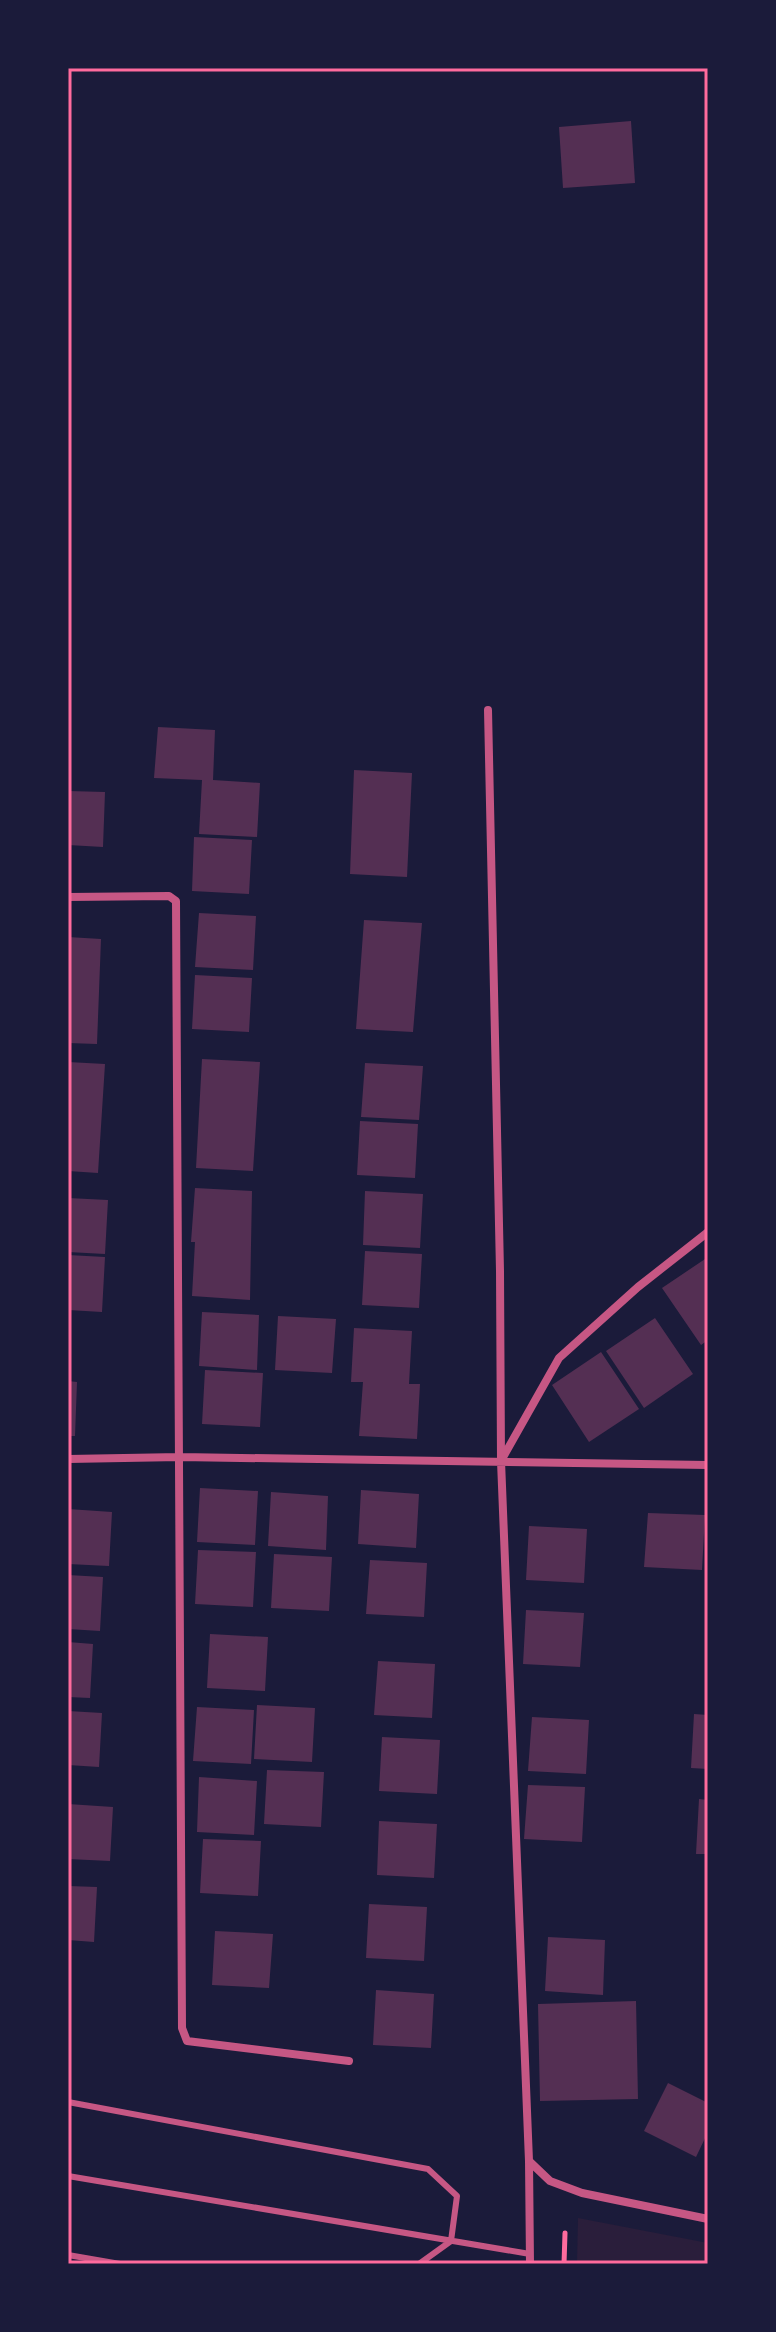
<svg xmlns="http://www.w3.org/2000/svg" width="776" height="2332" viewBox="0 0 776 2332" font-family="'Varela Round',sans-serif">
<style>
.green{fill:#2a1e3b}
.building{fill:#542f53}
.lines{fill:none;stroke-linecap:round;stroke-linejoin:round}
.path{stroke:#ff6b9d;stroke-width:5}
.service{stroke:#c65784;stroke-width:6}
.minor{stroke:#c65784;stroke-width:8}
.neatline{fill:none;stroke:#ff6b9d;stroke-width:3}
</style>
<rect width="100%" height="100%" fill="#1b1b3a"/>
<path class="green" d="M578,2218L708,2243V2264H577Z"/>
<path class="building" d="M631,121L635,183L563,188L559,127Z
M158,727L215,730L213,780L260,783L257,837L199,834L202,780L154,778Z
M354,770L412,773L407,877L350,874Z
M68,791L105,792L103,847L68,845Z
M194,837L252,840L249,894L192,891Z
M199,913L256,916L253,970L195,967Z
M364,920L422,923L413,1032L356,1029Z
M68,937L101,939L97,1044L68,1043Z
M195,975L252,978L249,1032L192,1029Z
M202,1059L260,1062L253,1171L196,1168Z
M68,1062L105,1064L98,1173L68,1171Z
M365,1063L423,1066L419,1120L361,1117Z
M360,1121L418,1124L415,1178L357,1175Z
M195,1188L252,1191L250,1300L192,1296L195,1242H191Z
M365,1191L423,1194L420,1248L363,1245Z
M68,1198L108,1200L105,1254L68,1252Z
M365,1251L422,1254L419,1308L362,1305Z
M68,1255L105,1257L102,1312L68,1310Z
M708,1257V1340L701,1345L662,1288Z
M202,1312L259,1315L257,1370L199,1366Z
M278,1316L336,1319L332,1373L275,1370Z
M655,1318L693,1374L644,1408L606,1351Z
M354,1328L412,1331L409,1384H420L417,1439L359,1436L363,1382H351Z
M601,1352L639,1409L589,1442L552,1385Z
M205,1370L263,1373L260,1427L202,1424Z
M68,1381L77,1382L75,1436H68Z
M200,1488L258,1491L255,1545L197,1542Z
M361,1490L419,1494L416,1548L358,1544Z
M271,1492L328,1496L326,1550L268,1546Z
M68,1509L112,1512L109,1566L68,1564Z
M648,1513L705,1515L702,1570L644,1567Z
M529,1526L587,1529L584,1583L526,1580Z
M198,1550L256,1552L253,1607L195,1604Z
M274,1554L332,1557L329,1611L271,1608Z
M370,1560L427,1563L424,1617L366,1614Z
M68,1575L103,1577L100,1631L68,1629Z
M526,1610L584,1613L580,1667L523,1664Z
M210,1634L268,1637L265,1691L207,1688Z
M68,1642L93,1644L90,1698L68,1697Z
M378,1661L435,1664L432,1718L374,1715Z
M257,1705L315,1708L312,1762L254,1759Z
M197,1707L254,1710L251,1764L193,1761Z
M68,1711L102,1713L99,1767L68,1765Z
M694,1714L708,1715V1769L691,1768Z
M532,1717L589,1720L586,1774L528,1771Z
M382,1737L440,1740L437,1794L379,1791Z
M267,1770L324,1772L321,1827L264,1824Z
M199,1777L257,1781L254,1835L197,1832Z
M528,1785L585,1787L582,1842L524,1839Z
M699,1799L708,1800V1854H696Z
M68,1804L113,1807L110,1861L68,1859Z
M379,1821L437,1824L434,1878L377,1875Z
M203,1839L261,1841L258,1896L200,1893Z
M68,1886L97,1887L94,1942L68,1940Z
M369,1904L427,1907L424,1961L366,1958Z
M215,1931L273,1934L269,1988L212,1985Z
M548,1937L605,1940L603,1995L545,1991Z
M376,1990L434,1994L431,2048L373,2045Z
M636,2001L638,2099L540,2101L538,2004Z
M668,2083L708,2103V2132L696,2157L644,2131Z"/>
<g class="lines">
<path class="path" d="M564,2264L565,2233"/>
<path class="service" d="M68,2102L428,2169L457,2196L451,2241L419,2264
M68,2176L530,2254
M68,2255L120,2264"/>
<path class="minor" d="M488,710L500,1271L501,1461L529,2161L550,2181L582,2193L708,2219
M68,897L169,896L176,901L182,2028L187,2041L349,2061
M68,1459L180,1457L708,1465
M502,1459L559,1358L638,1287L708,1232
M529,2161L530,2264"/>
</g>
<rect width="776" height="2332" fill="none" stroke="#1b1b3a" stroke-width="140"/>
<rect x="70" y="70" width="636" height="2192" class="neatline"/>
</svg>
